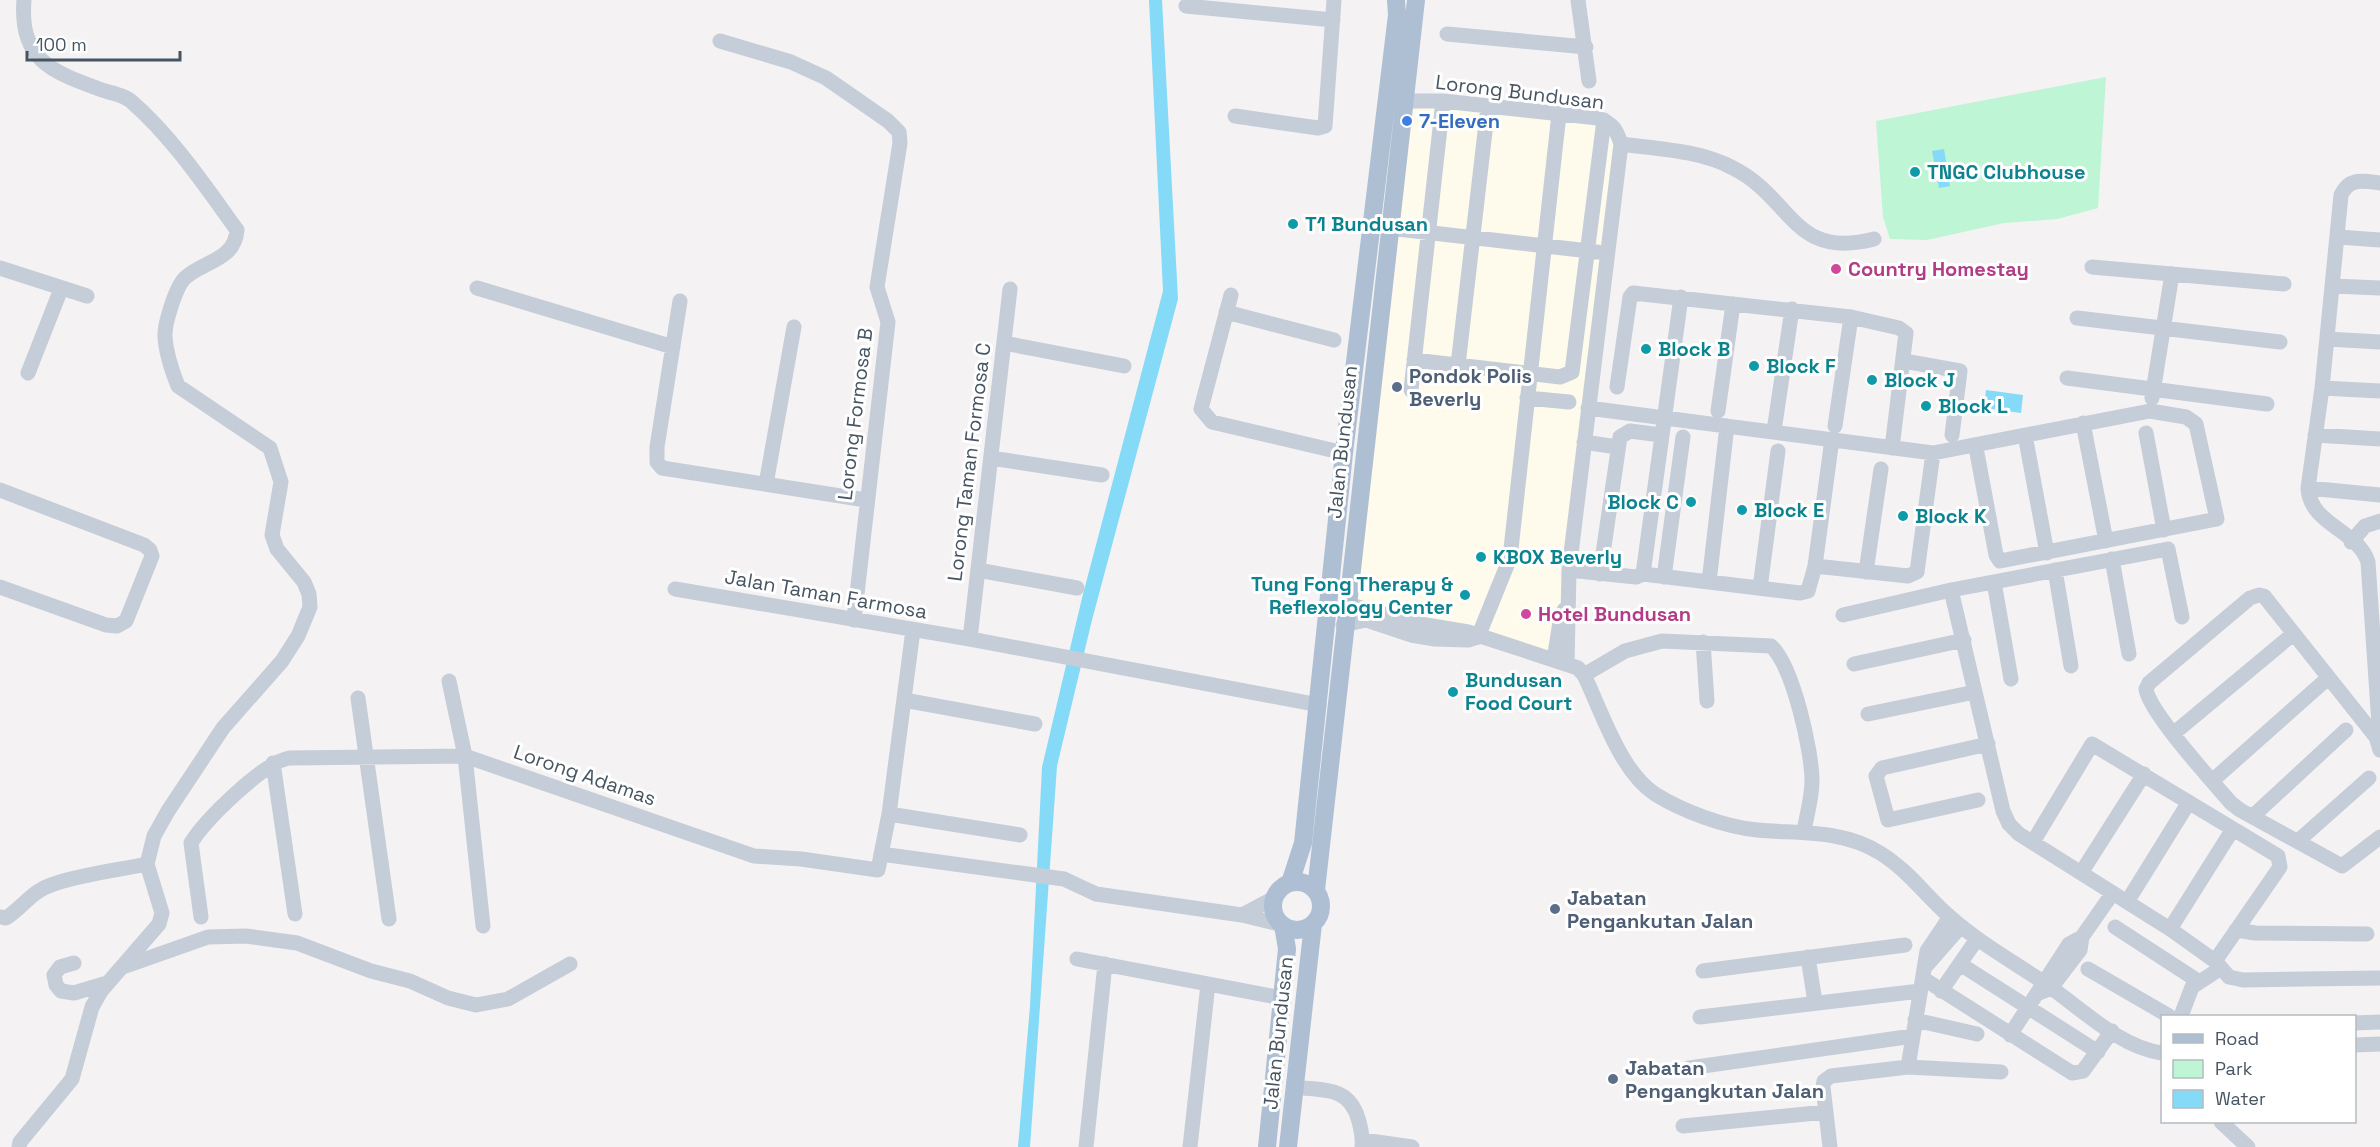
<svg xmlns="http://www.w3.org/2000/svg" width="2380" height="1147" viewBox="0 0 2380 1147" font-family="'Space Grotesk',sans-serif">
<style>
.commercial{fill:#fefaec}
.green{fill:#bdf5d5}
.water{fill:#85daf7}
.lines{fill:none;stroke-linecap:round;stroke-linejoin:round}
.minor{stroke:#c4cdd8;stroke-width:15}
.major{stroke:#afbfd3;stroke-width:18}
.shop-dot{fill:#3f7fe0;stroke:#fff;stroke-width:2}
.culture-dot{fill:#0f9aa8;stroke:#fff;stroke-width:2}
.hotel-dot{fill:#d1479c;stroke:#fff;stroke-width:2}
.service-dot{fill:#5c6f8a;stroke:#fff;stroke-width:2}
.labels{text-anchor:middle;stroke-width:6;stroke-linejoin:round;paint-order:stroke}
.street-label{font-size:20px;fill:#475462;stroke:#fff}
.shop-label{font-size:20px;font-weight:bold;fill:#366cbe;stroke:#fff;text-anchor:start}
.culture-label{font-size:20px;font-weight:bold;fill:#0d838f;stroke:#fff;text-anchor:start}
.hotel-label{font-size:20px;font-weight:bold;fill:#b23c85;stroke:#fff;text-anchor:start}
.service-label{font-size:20px;font-weight:bold;fill:#4e5e75;stroke:#fff;text-anchor:start}
</style>
<rect width="100%" height="100%" fill="#f4f2f2"/>
<path class="commercial" d="M1403,101L1598,118L1617,131L1560,658L1347,604Z"/>
<path class="green" d="M2106,77L2098,208L2057,219L2004,223L1927,240L1890,239L1883,217L1876,121Z"/>
<path class="water" d="M1149,0H1162L1178,299L1092,620L1057,766L1030,1147H1018L1030,1006L1042,767L1082,598L1163,291Z
M1944,149L1950,186L1939,188L1932,151Z
M1986,390L2023,395L2021,413L1984,408Z"/>
<g class="lines">
<path class="minor" d="M1578,0L1589,81
M1186,6L1333,20
M1447,34L1586,47
M720,41L791,62L826,78L888,121L899,132L900,143L877,287L888,322L854,620
M1403,101H1443L1598,118C1613,123 1617,131 1621,144L1569,570L1567,664
M1235,116L1318,128L1325,126L1334,0
M1621,144C1658,149 1699,150 1733,168C1793,198 1792,260 1874,239
M1389,228L1598,252
M2338,237L2380,240
M2092,267L2284,284
M0,268L87,296
M2333,286L2380,288
M477,288L673,347
M1231,295L1201,409L1212,422L1344,453
M680,301L657,447V462L662,468L866,500
M1226,312L1334,340
M2077,318L2280,342
M2327,339L2380,342
M1004,343L1124,366
M1414,360L1560,377L1572,372L1604,120
M1904,361L1960,371L1952,435
M1458,365L1488,106
M28,373L61,289
M2067,378L2267,404
M1617,387L1630,297L1633,293L1851,317L1899,328L1906,333L1892,448
M2322,388L2380,391
M1411,390L1443,101
M1527,398L1569,402
M2152,398L2172,274
M1588,408L1933,453L2150,411L2186,417L2196,424L2217,519L2000,561L1996,555L1977,453
M1718,411L1733,304
M2083,423L2106,541
M1835,426L1851,317
M1774,431L1792,309
M2146,433L2164,530
M2025,435L2047,553
M2315,435L2380,439
M1584,442L1617,447
M991,458L1102,475
M766,484L794,327
M2308,488L2380,495
M0,490L144,545L150,550L152,556L126,621L117,626L106,625L0,587
M2351,542L2365,526L2380,521
M2112,559L2129,654
M1815,566L1908,576L1917,572L1933,453
M978,570L1077,588
M1569,570L1636,577L1643,574L1681,297
M2055,570L2071,666
M1866,572L1881,469
M1600,574L1620,437L1630,431L1661,435
M1643,574L1800,593L1808,591L1815,566L1832,439
M1664,577L1683,437
M1709,582L1727,426
M1994,582L2011,679
M1760,588L1778,451
M675,589L970,639L1319,705
M1951,590L2003,811L2009,824L2019,834L2170,929L2215,961L2229,977L2243,980L2380,978
M1347,604L1420,624L1468,632L1578,668L1584,675C1602,712 1620,771 1655,794C1682,811 1725,827 1757,830C1799,834 1842,829 1880,853C1908,870 1926,896 1950,917C1978,942 2012,961 2043,982C2079,1006 2118,1047 2162,1053
M1843,615L1951,590L2168,549L2182,617
M1343,625L1366,620L1411,635L1435,639L1468,640L1478,637L1510,558L1559,114
M970,639L1010,289
M1703,642L1707,701
M1554,660L1560,622L1564,610
M1854,664L1964,640
M1584,675L1625,651L1662,641L1771,646C1793,666 1812,751 1812,781C1812,797 1807,814 1804,831
M449,681L465,756L483,926
M358,698L389,919
M904,700L1035,724
M1868,714L1975,692
M2173,734L2293,634
M2376,737L2379,724L2368,562C2358,530 2310,525 2308,488L2322,388L2341,195C2349,177 2364,181 2380,183
M2380,750L2376,737L2264,596L2259,595L2250,598L2149,683L2146,689C2149,712 2213,782 2231,803L2240,810L2342,866L2380,837
M273,763L295,914
M2212,781L2328,678
M1978,800L1888,820L1876,776L1882,768L1988,744
M889,814L1020,835
M2253,816L2346,730
M2298,841L2369,778
M2033,842L2092,744L2278,856L2280,867L2215,961
M881,854L1064,879L1096,894L1242,915L1283,925
M2081,873L2144,774
M2127,902L2189,802
M1242,915L1274,898
M0,917L6,918C22,908 32,891 51,885C77,875 119,870 147,864
M201,917L191,843C205,820 263,763 289,758L465,756L754,856L801,859L878,870L889,814L913,630
M2115,927L2198,981
M2170,929L2233,829
M2236,930L2255,933L2367,934
M1808,957L1815,1002
M1077,959L1282,998
M74,963L60,967L54,975L56,985L61,991L74,993L107,983
M1960,964L2098,1052
M1926,966L1961,926
M123,967L208,937L246,936L297,943L371,971L410,981L448,998L476,1005L508,999L570,964
M2088,969L2169,1016
M1703,971L1905,945
M1924,979L2072,1073L2083,1071L2112,1031
M1941,991L1977,939
M2039,993L2051,988L2080,950L2082,937L2112,894
M2181,1016L2192,987L2221,968
M1700,1017L1920,991
M1915,1020L1977,1034
M2354,1023L2380,1022
M2010,1035L2069,944L2082,937
M2354,1045L2380,1044
M1908,1067L1927,951L1950,917
M1689,1068L1913,1036
M1295,1087C1324,1091 1348,1086 1358,1118C1361,1128 1363,1137 1362,1147
M2221,1122L2248,1147
M1683,1126L1826,1112
M1363,1140L1412,1147
M19,1147L20,1142L72,1079L92,1007L101,991L159,924L162,913L147,864L154,836L168,811L223,728L282,661L298,636L310,607L309,594L304,582L277,549L272,535L281,482L270,448L178,386C172,371 166,354 165,337C164,325 176,285 186,277C204,261 235,260 237,230C205,186 173,138 132,102C125,95 111,93 102,90C53,72 19,61 24,0
M1086,1147L1105,964
M1190,1147L1208,984
M1830,1147L1823,1087L1824,1081L1831,1076L1908,1067L2001,1072"/>
<path class="major" d="M1273 906a24 24 0 1 1 48 0a24 24 0 1 1-48 0Z
M1290,883L1303,843L1344,453L1397,15L1396,0
M1316,890L1416,0
M1267,1147L1287,949L1283,925
M1288,1147L1313,924"/>
</g>
<circle class="shop-dot" cx="1407" cy="121" r="6"/>
<g class="culture-dot">
<circle cx="1915" cy="172" r="6"/>
<circle cx="1293" cy="224" r="6"/>
<circle cx="1646" cy="349" r="6"/>
<circle cx="1754" cy="366" r="6"/>
<circle cx="1872" cy="380" r="6"/>
<circle cx="1926" cy="406" r="6"/>
<circle cx="1691" cy="502" r="6"/>
<circle cx="1742" cy="510" r="6"/>
<circle cx="1903" cy="516" r="6"/>
<circle cx="1481" cy="557" r="6"/>
<circle cx="1465" cy="595" r="6"/>
<circle cx="1453" cy="692" r="6"/>
</g>
<g class="hotel-dot">
<circle cx="1836" cy="269" r="6"/>
<circle cx="1526" cy="614" r="6"/>
</g>
<g class="service-dot">
<circle cx="1397" cy="387" r="6"/>
<circle cx="1555" cy="909" r="6"/>
<circle cx="1613" cy="1079" r="6"/>
</g>
<g class="labels">
<g class="street-label">
<text transform="translate(1520 92) rotate(7)" y="7">Lorong Bundusan</text>
<text transform="translate(855 414) rotate(-83)" y="7">Lorong Formosa B</text>
<text transform="translate(1342 442) rotate(-84)" y="7">Jalan Bundusan</text>
<text transform="translate(969 462) rotate(-83)" y="7">Lorong Taman Formosa C</text>
<text transform="translate(826 594) rotate(10)" y="7">Jalan Taman Farmosa</text>
<text transform="translate(585 775) rotate(19)" y="7">Lorong Adamas</text>
<text transform="translate(1278 1033) rotate(-84)" y="7">Jalan Bundusan</text>
</g>
<g class="shop-label">
<text x="1419" y="128">7-Eleven</text>
</g>
<g class="culture-label">
<text x="1927" y="179">TNGC Clubhouse</text>
<text x="1305" y="231">T1 Bundusan</text>
<text x="1658" y="356">Block B</text>
<text x="1766" y="373">Block F</text>
<text x="1884" y="387">Block J</text>
<text x="1938" y="413">Block L</text>
<text x="1679" y="509" text-anchor="end">Block C</text>
<text x="1754" y="517">Block E</text>
<text x="1915" y="523">Block K</text>
<text x="1493" y="564">KBOX Beverly</text>
<text x="1453" y="591" text-anchor="end">Tung Fong Therapy &amp;<tspan x="1453" dy="23">Reflexology Center</tspan></text>
<text x="1465" y="687">Bundusan<tspan x="1465" dy="23">Food Court</tspan></text>
</g>
<g class="hotel-label">
<text x="1848" y="276">Country Homestay</text>
<text x="1538" y="621">Hotel Bundusan</text>
</g>
<g class="service-label">
<text x="1409" y="383">Pondok Polis<tspan x="1409" dy="23">Beverly</tspan></text>
<text x="1567" y="905">Jabatan<tspan x="1567" dy="23">Pengankutan Jalan</tspan></text>
<text x="1625" y="1075">Jabatan<tspan x="1625" dy="23">Pengangkutan Jalan</tspan></text>
</g>
</g>
<rect x="2161" y="1015" width="195" height="108" fill="#ffffff" stroke="#b5bbc0" stroke-width="1.5"/>
<rect x="2173" y="1034" width="30" height="9" fill="#afbfd3" stroke="#b5bbc0" stroke-width="1.5"/>
<text x="2215" y="1045" font-size="18" fill="#475462">Road</text>
<rect x="2173" y="1060" width="30" height="18" fill="#bdf5d5" stroke="#b5bbc0" stroke-width="1.5"/>
<text x="2215" y="1075" font-size="18" fill="#475462">Park</text>
<rect x="2173" y="1090" width="30" height="18" fill="#85daf7" stroke="#b5bbc0" stroke-width="1.5"/>
<text x="2215" y="1105" font-size="18" fill="#475462">Water</text>
<path d="M27 51v9h153v-9" fill="none" stroke="#475462" stroke-width="3"/>
<text x="36" y="51" font-size="18" fill="#475462" stroke="#ffffff" stroke-width="4.5" paint-order="stroke">100 m</text>
</svg>
